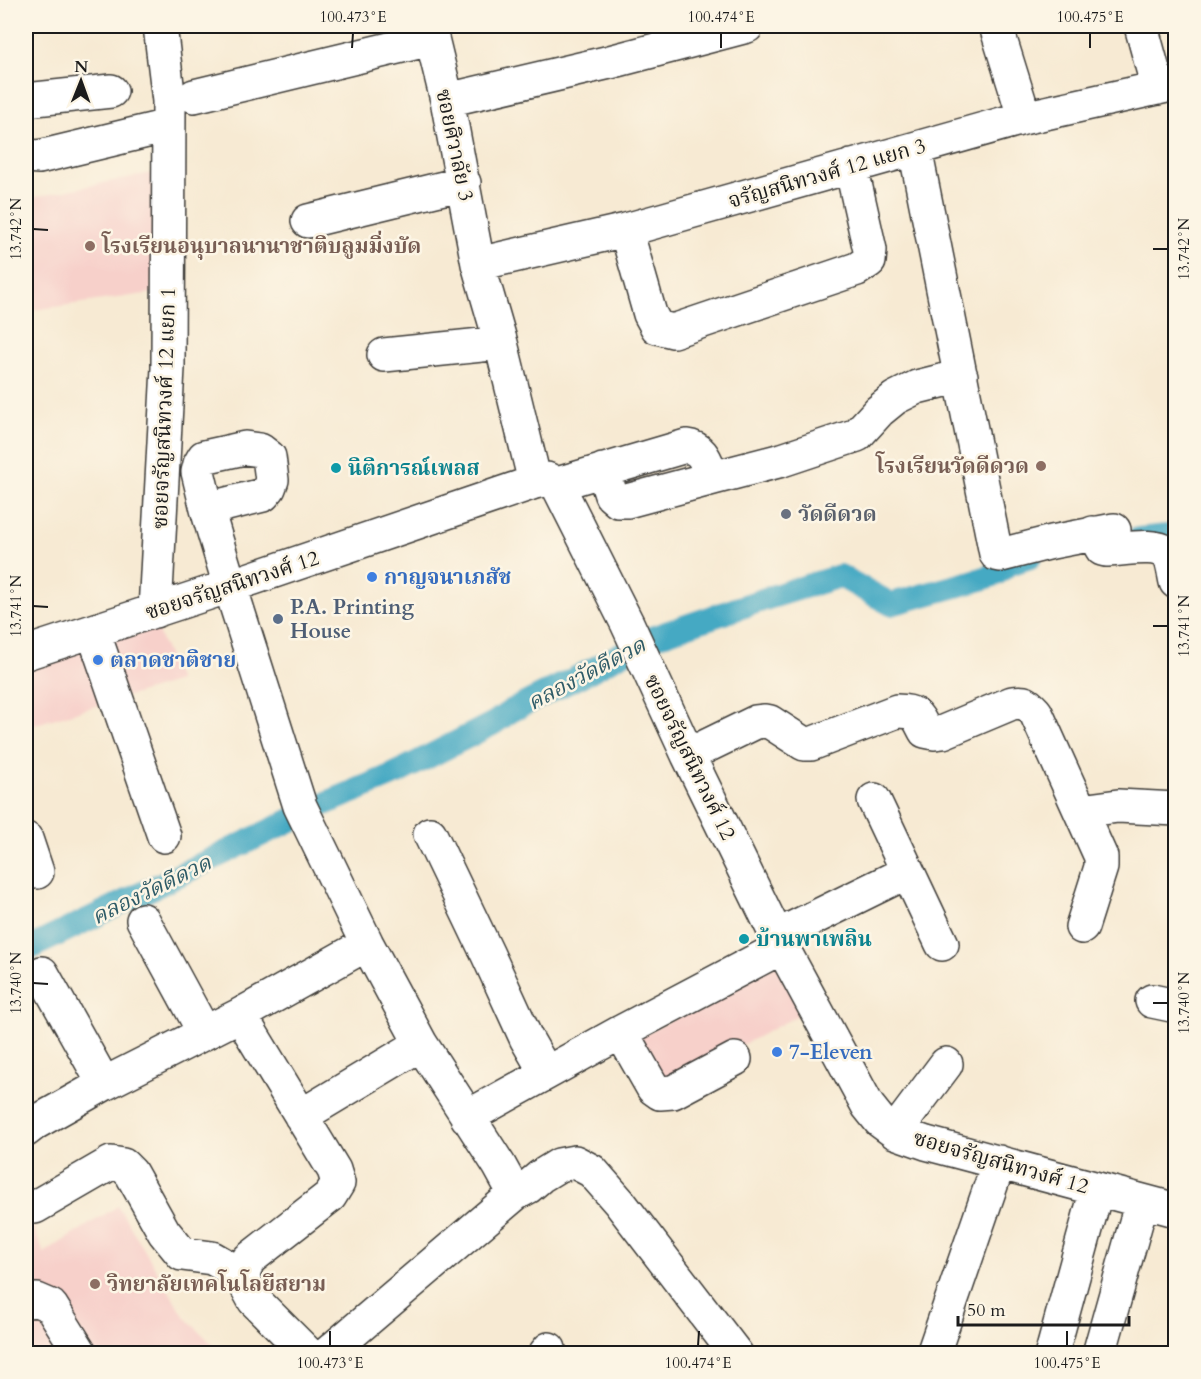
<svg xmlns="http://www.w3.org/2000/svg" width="1201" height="1379" viewBox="0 0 1201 1379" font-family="Cardo,'Noto Serif Thai',serif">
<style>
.built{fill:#f7d0ca}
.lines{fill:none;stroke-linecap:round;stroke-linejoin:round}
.canal{stroke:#44a9c3;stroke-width:24}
.minor-casing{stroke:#3d3b37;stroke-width:36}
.minor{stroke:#fff;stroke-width:33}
.ticks{fill:none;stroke:#1c1c1c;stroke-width:2}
.education-dot{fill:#8d6e63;stroke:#fcf5e5;stroke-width:2}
.culture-dot{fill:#0f9aa8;stroke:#fcf5e5;stroke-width:2}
.worship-dot{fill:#6b7280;stroke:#fcf5e5;stroke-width:2}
.shop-dot{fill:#3f7fe0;stroke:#fcf5e5;stroke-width:2}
.service-dot{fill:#5c6f8a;stroke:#fcf5e5;stroke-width:2}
.labels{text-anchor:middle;stroke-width:5;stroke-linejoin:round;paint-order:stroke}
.street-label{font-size:21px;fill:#1c1c1c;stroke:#fcf5e5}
.education-label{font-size:21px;font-weight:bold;fill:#785e54;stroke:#fcf5e5;text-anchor:start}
.culture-label{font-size:21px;font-weight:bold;fill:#0d838f;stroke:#fcf5e5;text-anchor:start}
.worship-label{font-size:21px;font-weight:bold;fill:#5b616d;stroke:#fcf5e5;text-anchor:start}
.shop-label{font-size:21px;font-weight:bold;fill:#366cbe;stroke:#fcf5e5;text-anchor:start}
.service-label{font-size:21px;font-weight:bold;fill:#4e5e75;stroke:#fcf5e5;text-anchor:start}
.water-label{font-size:22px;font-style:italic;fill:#2e5b67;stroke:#fcf5e5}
.neatline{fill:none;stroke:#1c1c1c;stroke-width:2}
.ticks-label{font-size:15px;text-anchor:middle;fill:#1c1c1c}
</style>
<rect width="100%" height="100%" fill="#fcf5e5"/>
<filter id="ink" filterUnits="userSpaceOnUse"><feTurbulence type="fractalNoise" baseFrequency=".0167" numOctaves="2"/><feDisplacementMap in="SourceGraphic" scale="12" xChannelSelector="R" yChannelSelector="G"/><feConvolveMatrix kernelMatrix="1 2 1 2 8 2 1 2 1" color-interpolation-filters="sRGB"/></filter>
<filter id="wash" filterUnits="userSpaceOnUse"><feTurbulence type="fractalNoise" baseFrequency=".008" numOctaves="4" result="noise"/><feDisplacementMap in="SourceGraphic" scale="24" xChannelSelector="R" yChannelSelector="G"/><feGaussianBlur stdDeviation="1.35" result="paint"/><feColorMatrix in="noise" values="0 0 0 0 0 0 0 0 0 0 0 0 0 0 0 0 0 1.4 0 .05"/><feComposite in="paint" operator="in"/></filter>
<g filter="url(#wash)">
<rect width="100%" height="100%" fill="#f7ead3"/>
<path class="built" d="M156,172L152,293L26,311V199Z
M145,601L179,681L26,727V640Z
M778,963L804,1012L659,1090L632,1041Z
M118,1206L184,1316L221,1353H26V1210L44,1253Z"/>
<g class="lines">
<path class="canal" d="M1138,539L1176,535
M26,950L322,805L395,774L494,723L511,711L590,671L648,639L771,597L840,576L891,604L982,579L996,574L1009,564L1030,557"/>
</g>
</g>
<g filter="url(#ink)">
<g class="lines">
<g class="minor-casing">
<path id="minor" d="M429,26L447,100L478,264L501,343L535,482
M996,26L1019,100L1023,118
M1141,26L1158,88
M194,96L431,39
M26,100L111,91
M447,100L610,62L747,26
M915,149L996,554L1001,555L1052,542L1114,530
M26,156L39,157L168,126
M308,221L464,183
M626,230L650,314L657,327L673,331L857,269L869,261L870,250L851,166
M478,264L626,230L1023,118L1176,84
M384,355L501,343
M603,470L611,495L618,501H627L713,478
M557,484L686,446C704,448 706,463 713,478L782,460L857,435L879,411L895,398L917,387L961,376
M207,509L263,495L269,488L272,480L269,457L260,450L245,448L204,457L200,464L198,472L207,509L230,586L300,806L367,944L421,1044L499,1165L515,1194
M1093,533L1102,549L1106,550C1120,550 1159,542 1168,554C1173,561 1174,574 1176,582
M155,611L168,368L169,101L160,26
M93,631L164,836
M26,653L230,586L535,482L547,479L557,484L627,623L688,755L782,947L868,1106L880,1121L895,1132L926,1143L1176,1210
M688,755L756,722L765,721L770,722L804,744H811L897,711C917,711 917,716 925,731L935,733L943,732L1012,703C1026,701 1027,703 1036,713L1101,857V867L1082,927
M874,800L942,944
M1081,811L1118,806L1176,809
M430,834L488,955L526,1038L546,1073
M26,839L37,872
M143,920L204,1032
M777,936L907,872
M42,973L104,1084
M1152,1001L1176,1006
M240,1015L334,1170L338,1183L330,1196L248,1260L242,1278L254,1300L308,1354
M621,1032L653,1088L660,1093L673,1092L735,1059
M301,1116L421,1044
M467,1117L621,1032L782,947
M26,1130L35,1123L104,1084L240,1015L367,944
M895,1132L946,1064
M35,1207L111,1163L123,1165L131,1173L164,1232L182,1254L212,1258L226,1266L242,1278
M26,1301L37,1300L51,1306L81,1354
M1052,1353L1097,1189
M327,1354L515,1194L528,1187L541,1176L559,1165L575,1162L592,1171L620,1203L736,1354
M545,1354L549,1349
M933,1354L999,1162
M1099,1354L1142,1201"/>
</g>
<use href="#minor" class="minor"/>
</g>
</g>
<path class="ticks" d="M352,48L353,33M721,48V33M1090,48V33M33,229L48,230M1153,249H1168M33,606L48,607M1153,626H1168M33,983L48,984M1153,1003H1168M330,1346V1331M698,1346L699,1331M1067,1346V1331"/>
<g class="education-dot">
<circle cx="90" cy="246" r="6"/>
<circle cx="1041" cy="466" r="6"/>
<circle cx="95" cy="1284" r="6"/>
</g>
<g class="culture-dot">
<circle cx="336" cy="468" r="6"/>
<circle cx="744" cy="939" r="6"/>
</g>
<circle class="worship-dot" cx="786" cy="514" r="6"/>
<g class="shop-dot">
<circle cx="372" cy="577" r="6"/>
<circle cx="98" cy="660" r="6"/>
<circle cx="777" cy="1052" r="6"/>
</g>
<circle class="service-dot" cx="278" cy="619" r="6"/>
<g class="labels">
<g class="street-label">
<text transform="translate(455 145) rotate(78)" y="7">ซอยศิวาลัย 3</text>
<text transform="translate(827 173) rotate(-16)" y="7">จรัญสนิทวงศ์ 12 แยก 3</text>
<text transform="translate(164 408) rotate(-88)" y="7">ซอยจรัญสนิทวงศ์ 12 แยก 1</text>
<text transform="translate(232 585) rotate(-18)" y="7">ซอยจรัญสนิทวงศ์ 12</text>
<text transform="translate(690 757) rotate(64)" y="7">ซอยจรัญสนิทวงศ์ 12</text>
<text transform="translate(1001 1162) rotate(16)" y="7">ซอยจรัญสนิทวงศ์ 12</text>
</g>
<g class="education-label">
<text x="102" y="253">โรงเรียนอนุบาลนานาชาติบลูมมิ่งบัด</text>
<text x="1029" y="473" text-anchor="end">โรงเรียนวัดดีดวด</text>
<text x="107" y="1291">วิทยาลัยเทคโนโลยีสยาม</text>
</g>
<g class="culture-label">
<text x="348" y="475">นิติการณ์เพลส</text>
<text x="756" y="946">บ้านพาเพลิน</text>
</g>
<g class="worship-label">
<text x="798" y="521">วัดดีดวด</text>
</g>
<g class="shop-label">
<text x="384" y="584">กาญจนาเภสัช</text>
<text x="110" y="667">ตลาดชาติชาย</text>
<text x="789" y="1059">7-Eleven</text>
</g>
<g class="service-label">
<text x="290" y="614">P.A. Printing<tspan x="290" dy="24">House</tspan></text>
</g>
<g class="water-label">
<text transform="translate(586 673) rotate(-28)" y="8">คลองวัดดีดวด</text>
<text transform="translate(151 889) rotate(-26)" y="8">คลองวัดดีดวด</text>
</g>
</g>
<rect width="1201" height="1379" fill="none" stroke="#fcf5e5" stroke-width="66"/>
<g transform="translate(81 81) rotate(1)" stroke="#fcf5e5" stroke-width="4.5" paint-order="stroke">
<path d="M0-4.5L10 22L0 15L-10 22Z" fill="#1c1c1c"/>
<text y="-9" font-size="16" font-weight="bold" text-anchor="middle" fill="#1c1c1c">N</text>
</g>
<path d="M958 1316v9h171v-9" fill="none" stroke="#1c1c1c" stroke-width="3"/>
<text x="967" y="1316" font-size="18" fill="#1c1c1c" stroke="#fcf5e5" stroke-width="4.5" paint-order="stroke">50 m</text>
<rect x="33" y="33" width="1135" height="1313" class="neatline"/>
<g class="ticks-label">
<text x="353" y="22">100.473°E</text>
<text x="721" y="22">100.474°E</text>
<text x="1090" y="22">100.475°E</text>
<text transform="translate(16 229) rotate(-90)" y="5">13.742°N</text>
<text transform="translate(1184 249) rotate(-90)" y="5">13.742°N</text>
<text transform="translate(16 606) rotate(-90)" y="5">13.741°N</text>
<text transform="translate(1184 626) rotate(-90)" y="5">13.741°N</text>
<text transform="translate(16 983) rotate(-90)" y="5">13.740°N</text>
<text transform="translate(1184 1003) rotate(-90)" y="5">13.740°N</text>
<text x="330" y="1368">100.473°E</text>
<text x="698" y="1368">100.474°E</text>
<text x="1067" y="1368">100.475°E</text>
</g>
</svg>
